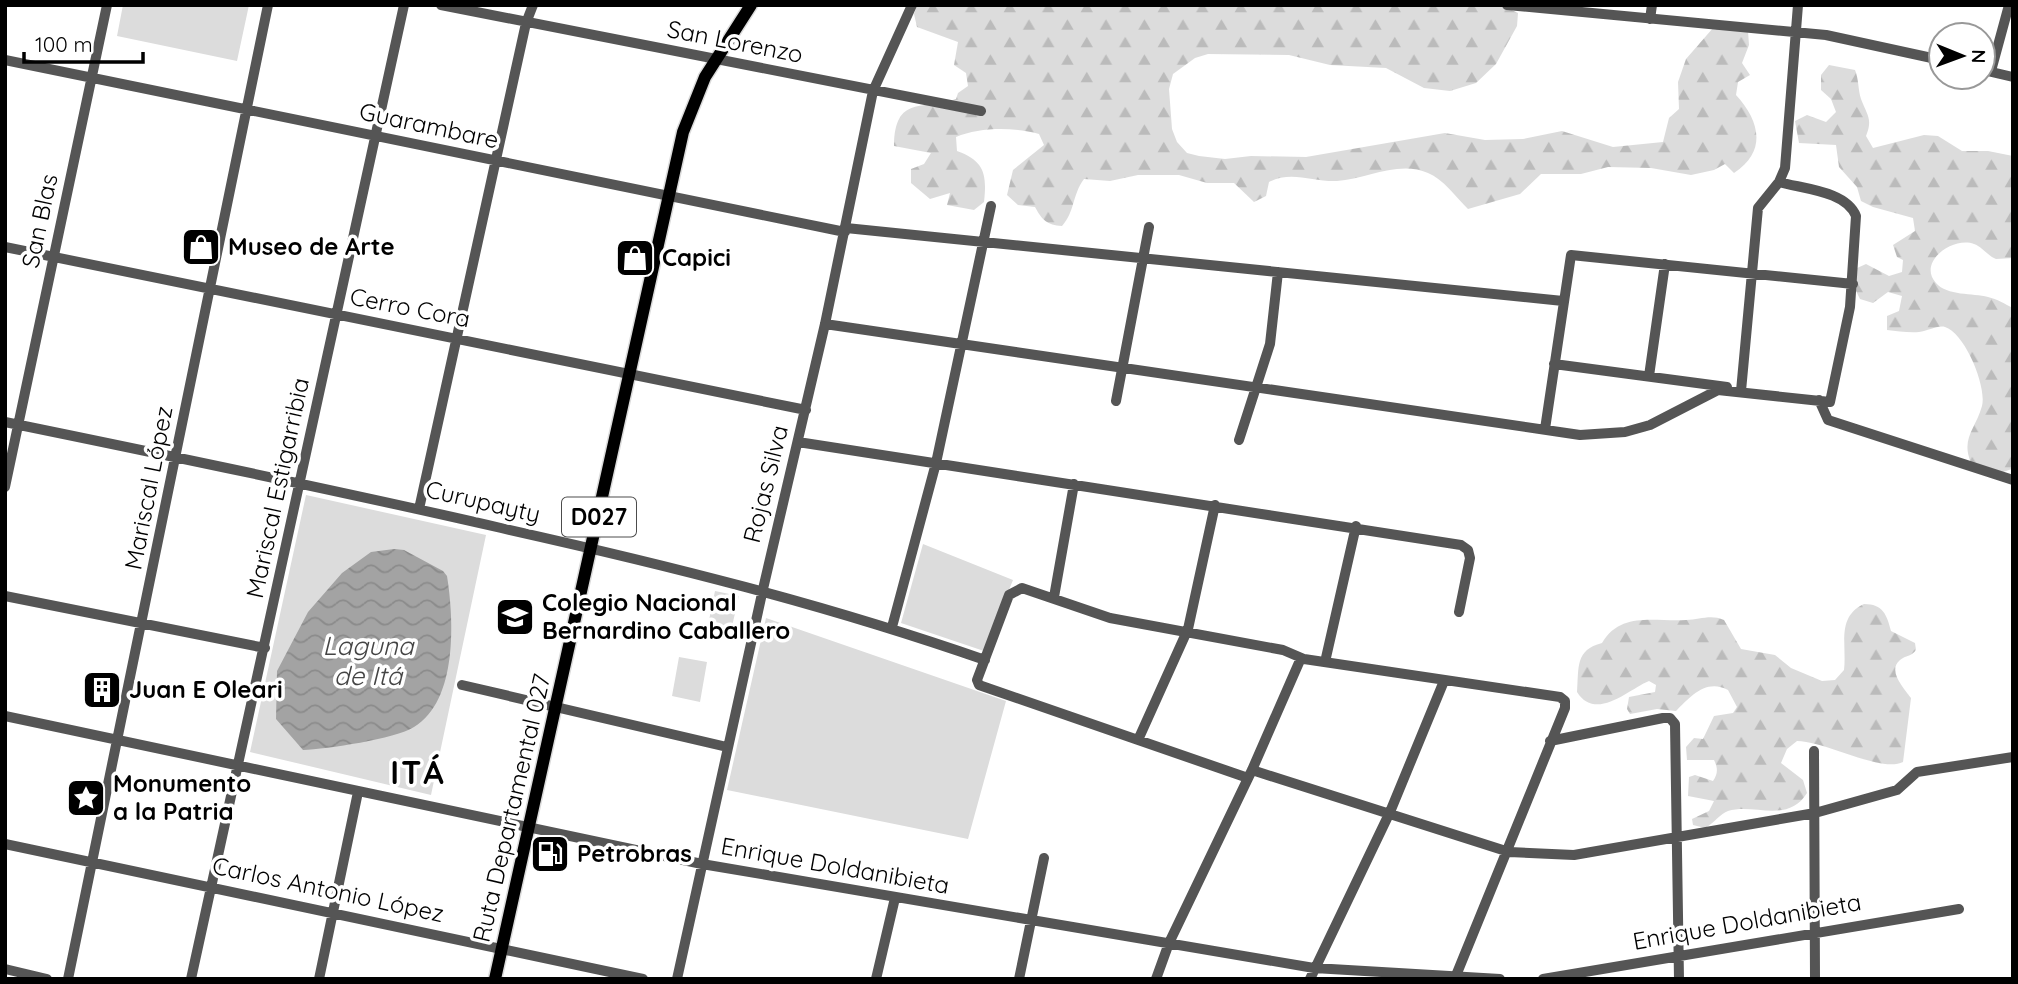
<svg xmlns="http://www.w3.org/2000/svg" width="2018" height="984" viewBox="0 0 2018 984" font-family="Quicksand,sans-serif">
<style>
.forest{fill:url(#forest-firs)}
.park{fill:#dcdcdc}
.water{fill:url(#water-waves)}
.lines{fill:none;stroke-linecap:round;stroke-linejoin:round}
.major-casing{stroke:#dbdbdb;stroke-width:15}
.minor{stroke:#555;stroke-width:10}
.major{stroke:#000;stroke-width:12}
.labels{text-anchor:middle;stroke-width:7;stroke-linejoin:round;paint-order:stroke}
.shield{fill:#fff;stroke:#4c4c4c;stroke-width:2}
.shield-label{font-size:23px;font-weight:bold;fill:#000}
.street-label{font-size:24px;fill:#000;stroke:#fff}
.poi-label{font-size:24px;font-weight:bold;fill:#000;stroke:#fff;text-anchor:start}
.water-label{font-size:26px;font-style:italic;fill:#444;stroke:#fff}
.district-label{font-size:32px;font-weight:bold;letter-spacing:2px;fill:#000;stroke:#fff}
</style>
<defs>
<pattern id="forest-firs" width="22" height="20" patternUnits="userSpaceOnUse" patternTransform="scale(1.75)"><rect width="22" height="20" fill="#dcdcdc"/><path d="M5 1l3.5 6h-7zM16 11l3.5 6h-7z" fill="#bbb"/></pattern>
<pattern id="water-waves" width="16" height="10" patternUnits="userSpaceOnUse" patternTransform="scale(1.75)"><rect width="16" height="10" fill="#a3a3a3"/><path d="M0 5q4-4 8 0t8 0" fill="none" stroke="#8b8b8b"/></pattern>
</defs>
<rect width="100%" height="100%" fill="#fff"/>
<path class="forest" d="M917,5H1501L1518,13L1517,26L1496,64L1476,83L1450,91L1424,88L1386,68L1330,65L1289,55L1208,54L1195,58L1173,74L1169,89L1172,129L1177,142L1187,153L1199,156L1225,159L1251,156L1306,157L1445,133L1485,140L1523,139L1562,131L1613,147L1663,142L1669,118L1679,109L1678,82L1686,59L1713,28L1748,31L1749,45L1742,63L1750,75L1738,82L1736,95C1759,120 1768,151 1734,173L1725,164L1714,170L1691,175L1651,168L1608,167L1581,174H1541L1520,194L1468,209C1456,197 1443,179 1428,173C1399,160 1366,179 1337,181C1313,182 1291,170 1269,182L1266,196L1254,202L1234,183H1207L1179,175H1138L1110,181L1084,179C1072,195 1075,212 1062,226C1047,225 1042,220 1035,207L1018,205L1007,195L1013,170L1044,145L1039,134C1014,127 980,127 956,137L957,151C985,161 987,175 984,202L974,210L947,205L950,193L930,199L911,183V169L924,164L931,153L894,146C895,94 923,111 956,99L958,93L968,86L966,73L954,65L958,42L917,27L914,14Z
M1829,65L1855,70C1859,80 1858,90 1861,99C1867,115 1873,119 1866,136L1873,148L1924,135L1938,136L1962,151H1988L2013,156V258L1996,259C1988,256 1981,246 1974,244C1953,236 1917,262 1936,283C1947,296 1973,293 1988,297C1997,299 2005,304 2013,308L2012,469L2000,473L1973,467C1959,439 1975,431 1982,406C1987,387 1965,333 1945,327C1938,325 1928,331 1919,332C1909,333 1897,331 1887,330V316L1899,311L1902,296L1888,292L1873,303L1860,299L1854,287L1855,269L1866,264L1889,276L1902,272L1903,260L1897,257L1893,245L1915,231L1913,218L1873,207L1861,201L1857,187L1839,167L1836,145L1799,143L1795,121L1807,115L1826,122L1836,112L1831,99L1821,90V75Z
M1864,604C1883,604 1887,615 1891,631L1915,643L1916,650C1911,657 1906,655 1900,660C1887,671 1904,688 1911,698L1903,762C1881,773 1825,741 1797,741L1787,749L1781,763L1803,780L1807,793C1788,824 1754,803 1728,811C1721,813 1713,824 1705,828L1693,825L1692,819L1709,811L1714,801L1688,796L1689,777L1695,775L1713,781C1718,774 1718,768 1714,760H1687L1686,747L1694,738L1703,739L1714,716L1733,713L1737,707L1728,690C1706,678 1690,697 1676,711L1657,709L1630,714L1627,709L1629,697L1655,692L1656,685L1649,681C1629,689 1596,722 1577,692C1579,667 1575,650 1602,643C1621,611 1654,622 1686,620C1700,620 1710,614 1724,620L1741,649L1775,655L1791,668L1822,681L1835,680L1844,670C1847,645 1836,617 1864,604Z"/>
<path class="park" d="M123,5H249L237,61L117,36Z
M306,495L486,535L431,795L250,752Z
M923,544L1013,580L984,651L901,623Z
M715,591L739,596L730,635L707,630Z
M766,618L1006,701L968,839L727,790Z
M679,657L707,662L700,702L672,696Z"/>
<path class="water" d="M394,549L404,550L443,571L447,576C454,619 458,701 414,727C395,739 327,749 303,750L276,719L277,671L308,612L342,573L371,552Z"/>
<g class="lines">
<g class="major-casing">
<path id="major" d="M495,979L683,132L705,77L751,5"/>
</g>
<path class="minor" d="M441,5L981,111
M1507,5L1826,35L1941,60
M1650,19L1652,5
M5,60L845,232
M1983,70L2013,77
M1991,71L2009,5
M846,228L1563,301
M5,247L806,410
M825,324L1580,435L1625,432L1650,425L1718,390L1830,402L1850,307L1856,216C1846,191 1804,189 1779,182
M1554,364L1727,387
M1649,376L1665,264
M1741,391L1758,208L1779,182L1785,168L1798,5
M1819,400L1828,420L2013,480
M1116,401L1149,227
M5,422C171,456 336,490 501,528C667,565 824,604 985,660
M1545,429L1571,255L1853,284
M1239,440L1270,344L1278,272
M798,442L1461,545L1468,550L1470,558L1459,612
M5,487L107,5
M419,509L526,23L533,5
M5,596L265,648
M1054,597L1074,484
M892,627L936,463L991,206
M1325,662L1356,526
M462,685L727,747
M5,716L702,864L1314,968L1500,979
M1138,740L1188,629L1215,505
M1550,741L1663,718H1670L1675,724L1679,979
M1814,751L1815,979
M1252,770L1509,852L1574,855L1815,813L1897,790L1917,772L2013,757
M1248,778L979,685L977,680L1009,595L1022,588L1110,618L1283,650L1304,659L1560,697L1565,701V708L1455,978
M5,844L643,979
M5,969L47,979
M68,979L268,5
M191,979L404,5
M319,979L358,792
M677,979L763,589L825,324L873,91L912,5
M876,979L895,898
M1019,979L1044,858
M1156,979L1169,943L1252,770L1301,658
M1310,979L1390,812L1444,681
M1543,979L1959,909"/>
<use href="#major" class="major"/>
</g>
<defs>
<g id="shop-square" transform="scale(2.0125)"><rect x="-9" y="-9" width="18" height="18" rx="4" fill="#000" stroke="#fff"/><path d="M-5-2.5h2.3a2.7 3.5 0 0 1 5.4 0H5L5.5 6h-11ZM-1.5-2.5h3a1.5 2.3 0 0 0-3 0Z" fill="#fff"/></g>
<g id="university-square" transform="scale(2.0125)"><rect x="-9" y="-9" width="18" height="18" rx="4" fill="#000" stroke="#fff"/><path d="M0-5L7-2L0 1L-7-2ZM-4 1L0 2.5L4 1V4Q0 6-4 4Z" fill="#fff"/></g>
<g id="building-square" transform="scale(2.0125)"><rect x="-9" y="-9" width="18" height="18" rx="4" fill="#000" stroke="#fff"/><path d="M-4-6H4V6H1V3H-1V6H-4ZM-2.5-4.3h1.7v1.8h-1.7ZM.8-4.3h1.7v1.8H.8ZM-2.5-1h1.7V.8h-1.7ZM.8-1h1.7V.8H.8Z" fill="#fff"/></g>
<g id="sight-square" transform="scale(2.0125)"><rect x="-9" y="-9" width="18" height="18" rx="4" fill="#000" stroke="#fff"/><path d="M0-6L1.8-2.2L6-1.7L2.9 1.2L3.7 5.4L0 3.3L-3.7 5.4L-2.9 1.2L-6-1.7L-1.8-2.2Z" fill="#fff"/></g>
<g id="fuel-square" transform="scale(2.0125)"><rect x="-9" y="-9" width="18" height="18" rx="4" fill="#000" stroke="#fff"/><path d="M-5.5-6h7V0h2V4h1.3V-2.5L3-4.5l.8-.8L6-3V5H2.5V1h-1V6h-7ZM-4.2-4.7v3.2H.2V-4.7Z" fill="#fff"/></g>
</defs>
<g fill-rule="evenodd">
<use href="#shop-square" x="201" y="247"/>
<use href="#shop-square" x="635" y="258"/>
<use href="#university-square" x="515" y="617"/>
<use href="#building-square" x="102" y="690"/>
<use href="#sight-square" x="86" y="798"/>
<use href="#fuel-square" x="550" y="854"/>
</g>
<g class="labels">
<rect class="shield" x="562" y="497.5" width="74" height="39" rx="5"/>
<g class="shield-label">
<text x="599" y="525">D027</text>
</g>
<g class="street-label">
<text transform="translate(735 42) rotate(11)" y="8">San Lorenzo</text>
<text transform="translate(429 126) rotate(12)" y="8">Guarambare</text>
<text transform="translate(40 221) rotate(-78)" y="8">San Blas</text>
<text transform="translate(410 308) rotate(11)" y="8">Cerro Cora</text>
<text transform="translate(766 484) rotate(-76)" y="8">Rojas Silva</text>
<text transform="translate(149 488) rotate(-79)" y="8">Mariscal López</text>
<text transform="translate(278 488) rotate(-78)" y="8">Mariscal Estigarribia</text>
<text transform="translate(483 502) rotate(13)" y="8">Curupayty</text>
<text transform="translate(512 808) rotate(-77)" y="8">Ruta Departamental 027</text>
<text transform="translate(835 866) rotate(10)" y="8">Enrique Doldanibieta</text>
<text transform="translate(328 890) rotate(12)" y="8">Carlos Antonio López</text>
<text transform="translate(1747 922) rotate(-10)" y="8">Enrique Doldanibieta</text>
</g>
<g class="poi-label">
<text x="228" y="255">Museo de Arte</text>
<text x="662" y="266">Capici</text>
<text x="542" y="611">Colegio Nacional<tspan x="542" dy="28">Bernardino Caballero</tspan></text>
<text x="129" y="698">Juan E Oleari</text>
<text x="113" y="792">Monumento<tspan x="113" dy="28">a la Patria</tspan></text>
<text x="577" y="862">Petrobras</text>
</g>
<g class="water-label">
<text x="368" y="655">Laguna<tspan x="368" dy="30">de Itá</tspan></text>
</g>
<g class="district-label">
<text x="418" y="784">ITÁ</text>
</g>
</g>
<rect width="2018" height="984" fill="none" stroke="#000000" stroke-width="14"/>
<g transform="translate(1962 56) rotate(91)"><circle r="33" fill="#ffffff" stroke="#999999" stroke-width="2"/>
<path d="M0-5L12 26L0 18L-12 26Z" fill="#000000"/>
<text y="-10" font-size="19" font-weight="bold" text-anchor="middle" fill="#000000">N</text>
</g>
<path d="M24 52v10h119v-10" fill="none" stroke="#000000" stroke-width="3.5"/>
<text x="35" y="52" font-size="21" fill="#000000" stroke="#ffffff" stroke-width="5" paint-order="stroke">100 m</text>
</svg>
